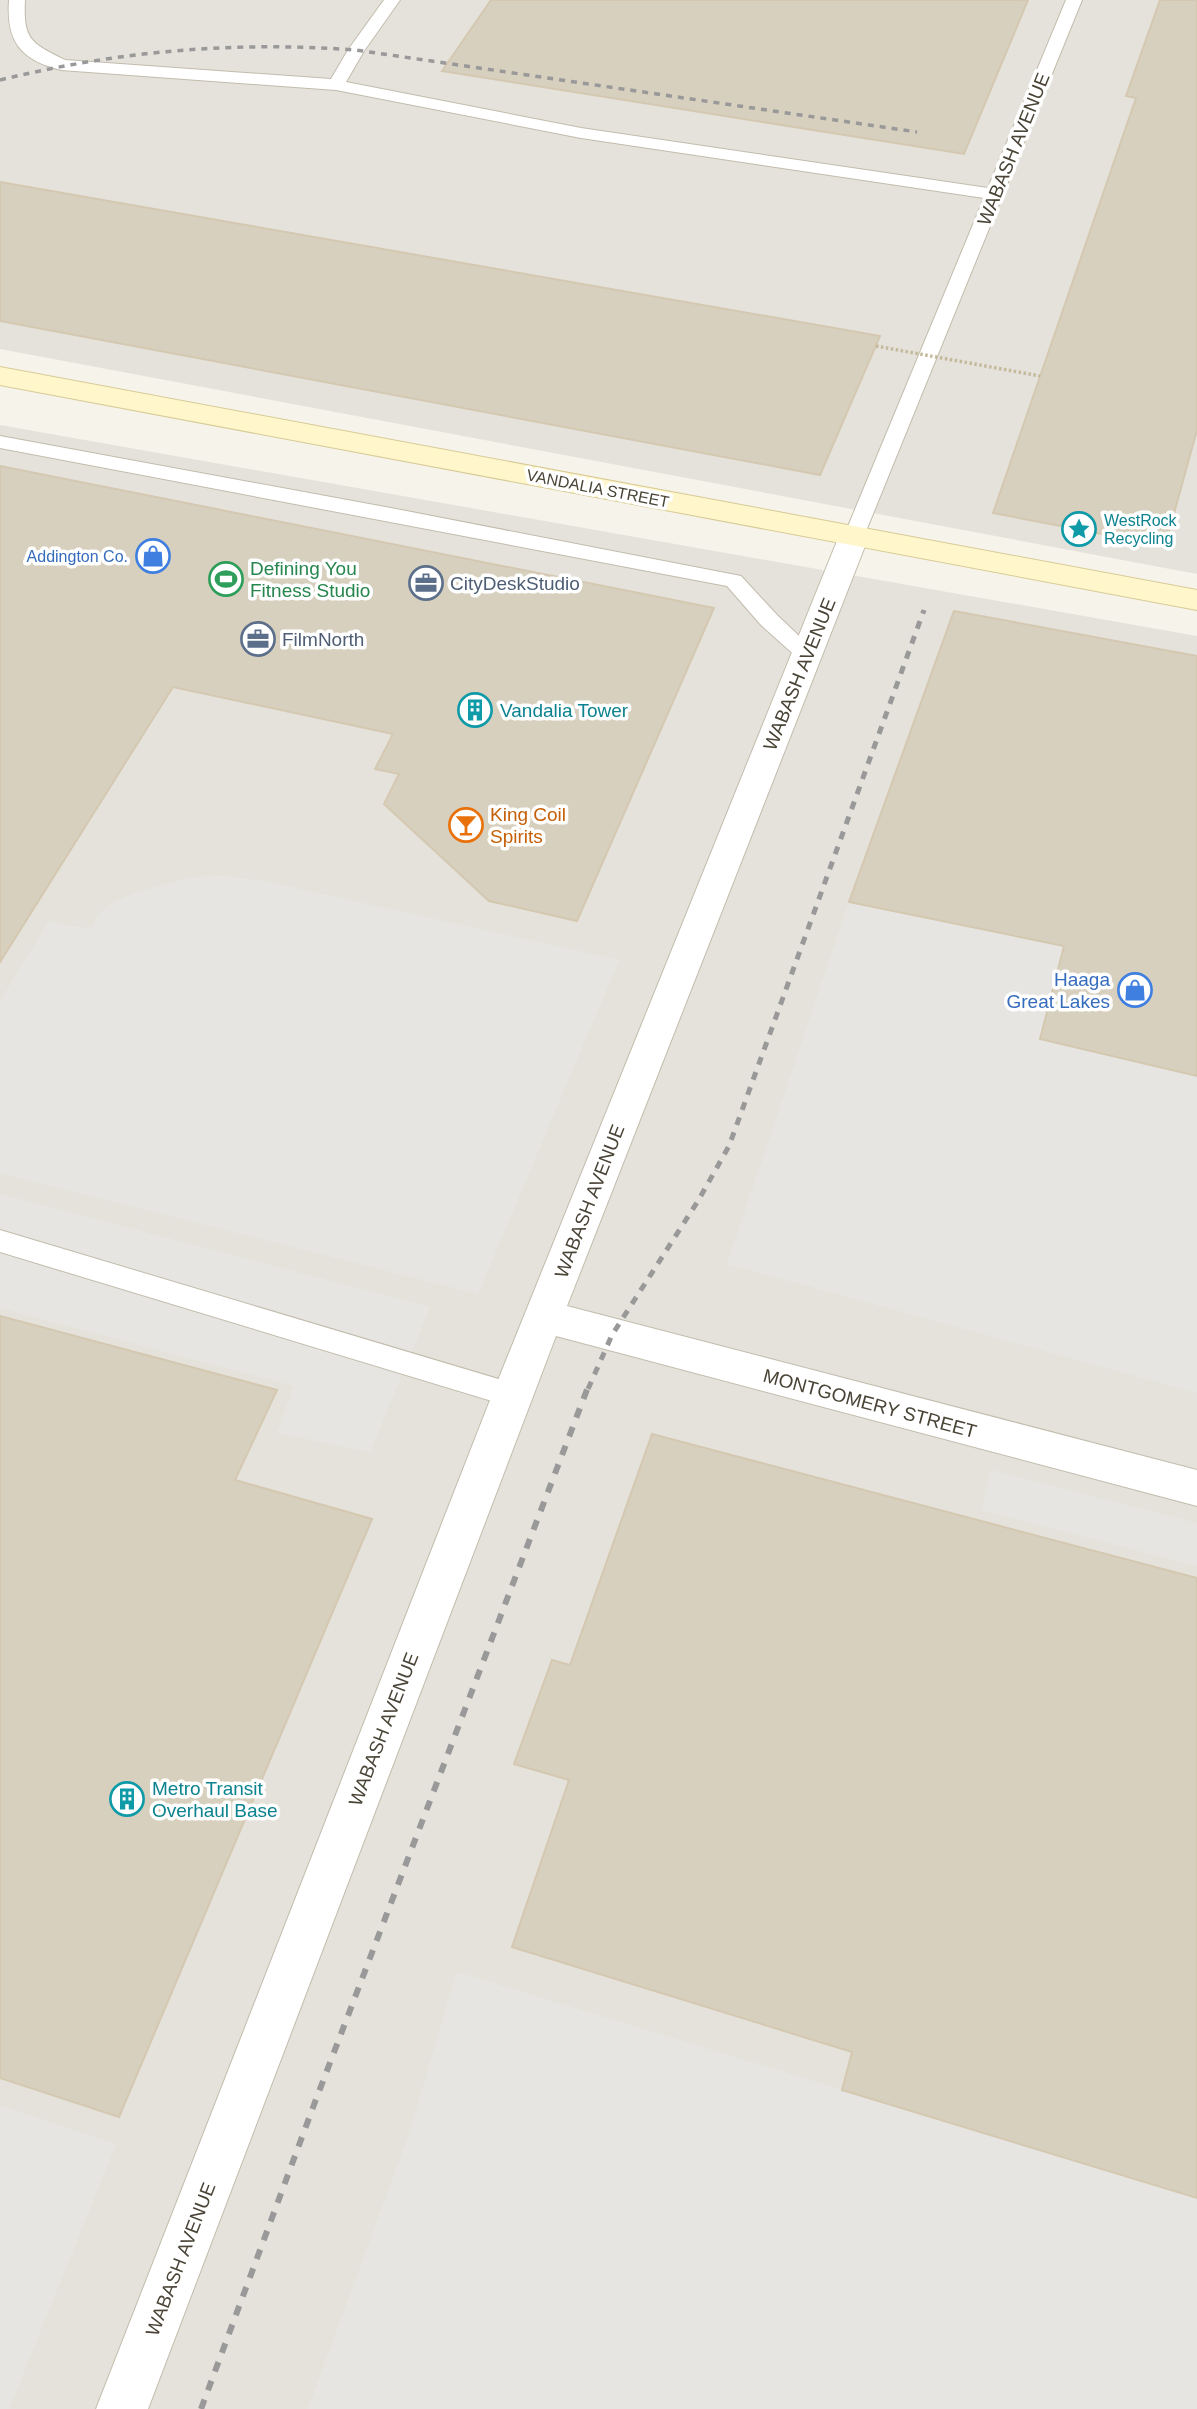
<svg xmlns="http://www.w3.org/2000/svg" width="1197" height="2409" viewBox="0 0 1197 2409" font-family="Helvetica,sans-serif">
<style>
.industrial{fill:#e5e2db}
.parking{fill:#e7e5e1}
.building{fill:#d8d0be;stroke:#d4c8b1;stroke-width:2}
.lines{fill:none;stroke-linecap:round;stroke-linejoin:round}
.service-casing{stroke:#c2bcac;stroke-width:2}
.minor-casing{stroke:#c2bcac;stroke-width:2}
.secondary-casing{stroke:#d8cb97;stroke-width:2}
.service{fill:#fff;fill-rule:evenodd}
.minor{fill:#fff;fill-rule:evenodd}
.secondary{fill:#fff6cb;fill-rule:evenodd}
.rail-far2{stroke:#999;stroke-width:3.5;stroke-dasharray:6 6;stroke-linecap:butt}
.rail-far1{stroke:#999;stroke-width:5;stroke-dasharray:8 8;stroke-linecap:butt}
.rail{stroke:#999;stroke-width:6;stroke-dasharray:10 10;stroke-linecap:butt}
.path-bridge{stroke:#c5b99c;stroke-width:3.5;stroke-dasharray:2.5 2.5;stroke-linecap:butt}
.labels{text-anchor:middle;stroke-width:7;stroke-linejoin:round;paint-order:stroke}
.far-street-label{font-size:16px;fill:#4a4437;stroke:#fff}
.far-culture-label{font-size:16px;fill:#0d838f;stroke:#fff;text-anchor:start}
.far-shop-label{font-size:16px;fill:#366cbe;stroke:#fff;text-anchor:end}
.street-label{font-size:19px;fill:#4a4437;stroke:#fff}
.leisure-label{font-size:19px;fill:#27864d;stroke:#fff;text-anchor:start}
.service-label{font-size:19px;fill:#4e5e75;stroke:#fff;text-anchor:start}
.culture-label{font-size:19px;fill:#0d838f;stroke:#fff;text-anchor:start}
.food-label{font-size:19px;fill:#c56008;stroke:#fff;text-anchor:start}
.shop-label{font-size:19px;fill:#366cbe;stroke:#fff;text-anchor:end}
</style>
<rect width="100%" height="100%" fill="#f6f3ea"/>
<path class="industrial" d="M0,0H1197V574L0,349Z
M0,425L1197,636V2409H0Z"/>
<path class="parking" d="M225,876L264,881L619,960L478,1294L0,1173V1001L49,921L83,928L92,926L98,915L113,902L137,892L193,877Z
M849,902L1064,946L1040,1039L1197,1076V1393L727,1264Z
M0,1194L430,1307L370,1452L277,1433L294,1386L0,1308Z
M991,1470L1197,1523V1566L982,1510Z
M457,1972L1197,2198V2409H308L408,2137Z
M0,2105L116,2144L9,2409H0Z"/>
<path class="building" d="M491,0H1028L964,154L442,71Z
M1160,0H1197V430L1165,546L993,513L1136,98L1126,96Z
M0,182L880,336L820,475L0,321Z
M0,466L714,608L577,921L489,901L384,804L399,774L375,769L393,734L173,687L0,962Z
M954,611L1197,656V1076L1040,1039L1064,946L849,902Z
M0,1316L277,1390L235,1480L372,1519L119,2117L0,2078Z
M652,1434L1197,1578V2198L842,2090L852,2052L512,1947L569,1780L514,1764L552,1660L570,1665Z"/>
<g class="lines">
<g class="service-casing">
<path id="service" d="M9,0H25C23,40 31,43 65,60L331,79L348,50L384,0H400L364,51L346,82L581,128L988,188L1066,0H1082L864,536L861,541H847L844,536L984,198L581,138L336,90L61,70C20,60 6,41 9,0Z
M0,436L396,509L741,576L777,615L818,654L815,659H799L761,625L727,586L0,448Z
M0,1230L512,1383L522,1387L526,1395L522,1403L512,1407L0,1252Z"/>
</g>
<g class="minor-casing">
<path id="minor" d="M854,526L865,529L869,536L567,1306L1197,1470V1506L556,1336L148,2409H96L492,1395L839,536L843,529Z"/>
</g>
<g class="secondary-casing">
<path id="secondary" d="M0,367L1197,590V610L0,385Z"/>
</g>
<use href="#service" class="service"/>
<use href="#minor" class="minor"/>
<use href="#secondary" class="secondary"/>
<path class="rail-far2" d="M0,80C118,51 234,41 356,50L917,132"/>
<path class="rail-far1" d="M588,1389L612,1335L698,1201L729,1146L924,610"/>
<path class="rail" d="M201,2409L315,2102L588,1387"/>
<path class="path-bridge" d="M876,346L1040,376"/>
</g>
<defs>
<g id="sight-ring" transform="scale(1.75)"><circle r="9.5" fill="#fff" stroke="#0f9aa8" stroke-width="1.5"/><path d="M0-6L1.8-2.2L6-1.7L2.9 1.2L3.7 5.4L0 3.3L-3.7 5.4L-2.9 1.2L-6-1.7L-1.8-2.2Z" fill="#0f9aa8"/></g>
<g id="shop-ring" transform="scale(1.75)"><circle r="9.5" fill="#fff" stroke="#3f7fe0" stroke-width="1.5"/><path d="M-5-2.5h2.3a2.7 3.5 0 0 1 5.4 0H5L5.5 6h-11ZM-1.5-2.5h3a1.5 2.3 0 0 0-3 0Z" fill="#3f7fe0"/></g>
<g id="stadium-ring" transform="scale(1.75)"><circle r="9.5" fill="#fff" stroke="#2e9e5b" stroke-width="1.5"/><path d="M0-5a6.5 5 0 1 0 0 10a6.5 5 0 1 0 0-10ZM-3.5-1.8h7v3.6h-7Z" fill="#2e9e5b"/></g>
<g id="office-ring" transform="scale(1.75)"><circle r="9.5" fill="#fff" stroke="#5c6f8a" stroke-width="1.5"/><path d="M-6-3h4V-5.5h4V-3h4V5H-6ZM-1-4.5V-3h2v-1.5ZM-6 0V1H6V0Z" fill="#5c6f8a"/></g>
<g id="building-ring" transform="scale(1.75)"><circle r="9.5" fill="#fff" stroke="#0f9aa8" stroke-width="1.5"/><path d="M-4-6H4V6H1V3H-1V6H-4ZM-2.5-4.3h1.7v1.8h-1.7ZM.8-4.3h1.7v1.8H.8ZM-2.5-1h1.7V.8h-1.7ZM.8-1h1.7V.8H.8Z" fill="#0f9aa8"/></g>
<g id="bar-ring" transform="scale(1.75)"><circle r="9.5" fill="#fff" stroke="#e8710a" stroke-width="1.5"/><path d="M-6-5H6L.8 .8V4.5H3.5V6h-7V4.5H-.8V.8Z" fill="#e8710a"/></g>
</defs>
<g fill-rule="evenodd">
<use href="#sight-ring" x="1079" y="529"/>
<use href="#shop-ring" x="153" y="556"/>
<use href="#stadium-ring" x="226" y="579"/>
<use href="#office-ring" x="426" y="583"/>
<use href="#office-ring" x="258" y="639"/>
<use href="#building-ring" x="475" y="710"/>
<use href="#bar-ring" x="466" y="825"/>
<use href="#shop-ring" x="1135" y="990"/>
<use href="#building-ring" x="127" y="1799"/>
</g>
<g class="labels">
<g class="far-street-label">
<text transform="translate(598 488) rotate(11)" y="6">VANDALIA STREET</text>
</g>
<g class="far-culture-label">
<text x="1104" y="526">WestRock<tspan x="1104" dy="18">Recycling</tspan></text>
</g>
<g class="far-shop-label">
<text x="128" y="562">Addington Co.</text>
</g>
<g class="street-label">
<text transform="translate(1013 149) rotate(-68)" y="7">WABASH AVENUE</text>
<text transform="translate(799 674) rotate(-68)" y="7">WABASH AVENUE</text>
<text transform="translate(589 1201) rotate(-69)" y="7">WABASH AVENUE</text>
<text transform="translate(870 1403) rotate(15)" y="7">MONTGOMERY STREET</text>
<text transform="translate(383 1729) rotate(-69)" y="7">WABASH AVENUE</text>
<text transform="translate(180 2259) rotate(-69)" y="7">WABASH AVENUE</text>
</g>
<g class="leisure-label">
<text x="250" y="575">Defining You<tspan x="250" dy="22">Fitness Studio</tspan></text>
</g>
<g class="service-label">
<text x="450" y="590">CityDeskStudio</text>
<text x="282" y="646">FilmNorth</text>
</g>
<g class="culture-label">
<text x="500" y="717">Vandalia Tower</text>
<text x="152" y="1795">Metro Transit<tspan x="152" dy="22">Overhaul Base</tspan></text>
</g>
<g class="food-label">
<text x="490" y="821">King Coil<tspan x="490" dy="22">Spirits</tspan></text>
</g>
<g class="shop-label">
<text x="1110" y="986">Haaga<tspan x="1110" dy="22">Great Lakes</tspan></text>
</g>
</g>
</svg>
